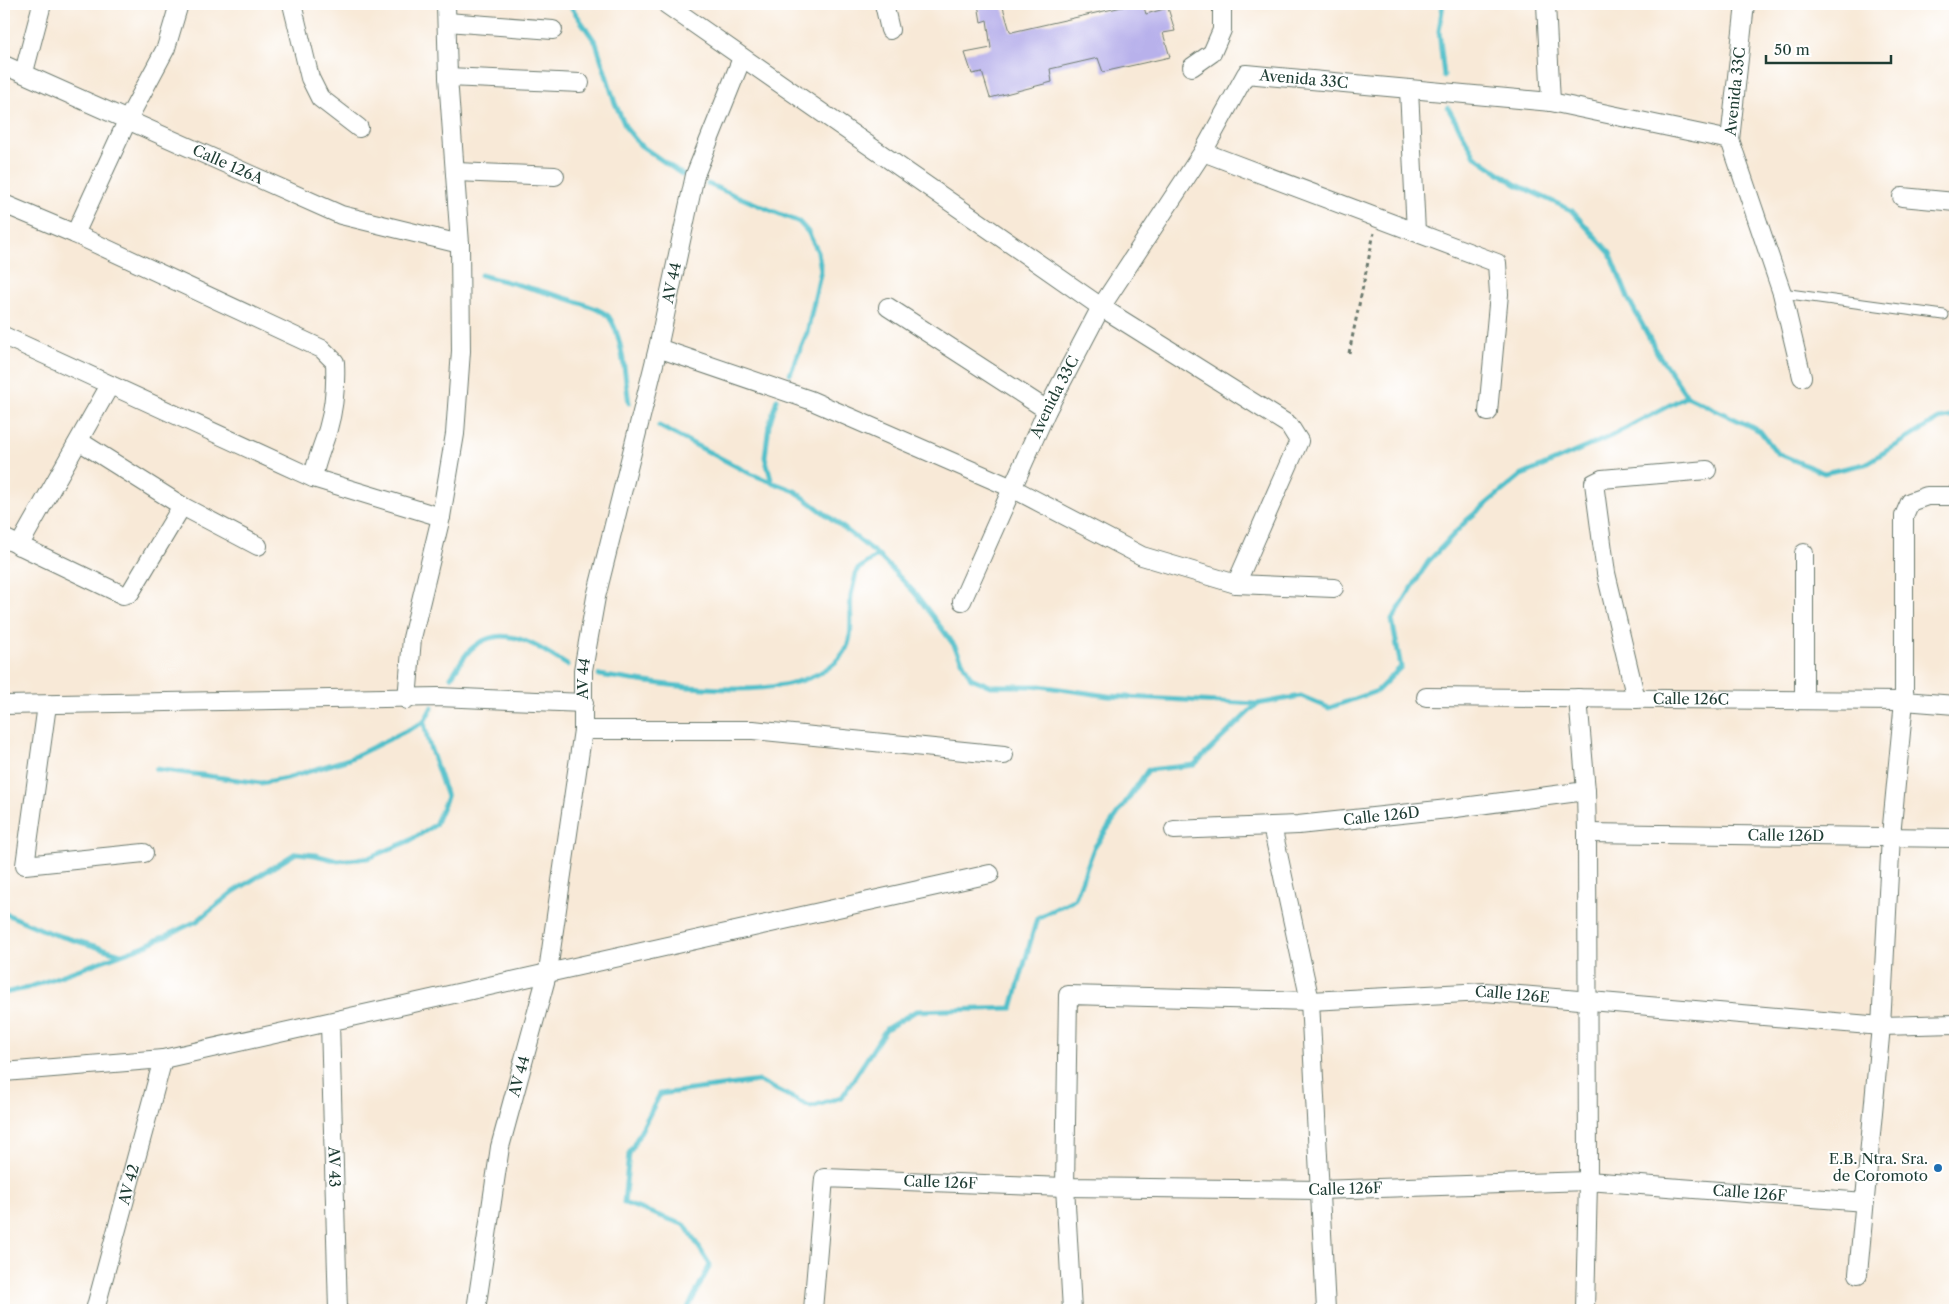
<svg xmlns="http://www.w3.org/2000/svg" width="1959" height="1314" viewBox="0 0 1959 1314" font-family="'Libre Caslon Text',serif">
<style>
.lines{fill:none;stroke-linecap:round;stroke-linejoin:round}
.stream{stroke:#53c0ca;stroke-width:5}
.building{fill:#b8b1eb}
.lane-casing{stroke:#6b796d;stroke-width:11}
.street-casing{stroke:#6b796d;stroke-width:20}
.path{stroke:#6b796d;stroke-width:3;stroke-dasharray:4 4;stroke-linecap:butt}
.lane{stroke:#fff;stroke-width:9}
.street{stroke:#fff;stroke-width:18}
.poi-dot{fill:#1f6fb2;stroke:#fff;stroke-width:2}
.labels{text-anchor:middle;stroke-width:4;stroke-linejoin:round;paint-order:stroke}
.street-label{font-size:15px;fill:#1f3d34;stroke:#fff}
.poi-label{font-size:15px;fill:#1f3d34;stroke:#fff;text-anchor:end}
</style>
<rect width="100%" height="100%" fill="#fff"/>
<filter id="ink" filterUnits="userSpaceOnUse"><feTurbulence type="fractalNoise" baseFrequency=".02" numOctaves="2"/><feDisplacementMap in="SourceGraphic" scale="10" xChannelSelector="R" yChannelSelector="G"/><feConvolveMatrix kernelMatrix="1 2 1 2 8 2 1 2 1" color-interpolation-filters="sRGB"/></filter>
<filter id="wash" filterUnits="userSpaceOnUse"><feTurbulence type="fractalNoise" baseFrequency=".0096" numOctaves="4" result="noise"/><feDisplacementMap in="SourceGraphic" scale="20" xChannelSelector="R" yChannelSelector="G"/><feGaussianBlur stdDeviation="1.12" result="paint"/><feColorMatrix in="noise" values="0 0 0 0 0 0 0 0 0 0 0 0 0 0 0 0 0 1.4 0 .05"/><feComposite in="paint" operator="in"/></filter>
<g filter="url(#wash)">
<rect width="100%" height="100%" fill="#f8e9d7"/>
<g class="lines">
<path class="stream" d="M569,4L596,43L615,103L626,128L640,145L683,175
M1443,4L1439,31L1444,76
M1448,108L1475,156L1515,184L1571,210L1610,253L1629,300L1658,354L1687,396
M708,184L799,222L808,232L818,252L821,270L807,333L790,374
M481,275C502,281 600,304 609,317C623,336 625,379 629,403
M659,426L751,474L795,491L836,522L878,555L915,593L954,645L971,678L990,686H1040L1108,696L1257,704L1301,696L1329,708L1377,691L1401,667L1392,620L1428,562L1467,520L1520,476L1609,437L1687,396L1760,431L1777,453L1824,473L1865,464L1939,419L1955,416
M772,482L765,457L769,425L777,399
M599,675C660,684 804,711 844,652C855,637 849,613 851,596C853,587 855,578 857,570L878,555
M451,677C457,669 462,659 469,651C501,619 537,646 567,665
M156,769L261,783L287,778L349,759L424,722
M4,913L50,933L121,954
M4,993L27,988L144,946L197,921L233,892L296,853L315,855L338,861L368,858L409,841L435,825L447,797L428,741L424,722L432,707
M687,1310L710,1265L685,1225L624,1203L629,1154L660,1094L759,1081L811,1107L842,1097L886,1029L916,1011L1012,1008L1037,918L1075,899L1094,848L1148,770L1194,765L1257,704"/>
</g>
<g id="blocks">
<path class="building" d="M978,4H1002L1010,31L1012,32L1135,4H1143L1146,14L1168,8L1175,31L1163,33L1170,57L1103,72L1098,58L1050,69L1052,82L990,98L982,72L972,74L965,53L991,48L987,20L981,22Z"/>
</g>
</g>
<g filter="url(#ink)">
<use href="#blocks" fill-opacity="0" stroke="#6b796d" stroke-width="1"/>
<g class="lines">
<g class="lane-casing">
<path id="lane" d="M1782,293L1944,315"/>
</g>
<g class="street-casing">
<g id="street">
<path d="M292,4L310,78L320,98L359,128"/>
<path d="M666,4L1101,307L1289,425L1299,441L1236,584"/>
<path d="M884,4L890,30"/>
<path d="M1546,4L1551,102"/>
<path d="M447,22L553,30"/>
<path id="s1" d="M4,65L341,215L460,244"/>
<path d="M1192,67L1212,53L1222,30V4"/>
<path d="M24,72L42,4"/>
<path d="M448,77L580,83"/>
<path d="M1409,90L1416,232"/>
<path d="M1730,140L1782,293L1802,377"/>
<path d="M1203,152L1497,263L1499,294L1488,412"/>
<path d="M456,172L555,176"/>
<path d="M1902,197L1955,202"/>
<path d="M4,204L75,234L322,349L335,362C336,384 334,408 328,429C323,446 316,460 313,478"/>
<path d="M75,234L128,119L166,48L179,4"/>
<path d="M888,307L1047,410"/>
<path d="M4,336L313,478L441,517"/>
<path d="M658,348L810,400L1012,488L1142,556L1236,584L1334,588"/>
<path d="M79,441L182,506L258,546"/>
<path d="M4,538L123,595L130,593L182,506"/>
<path d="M19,546L110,385"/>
<path id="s2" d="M962,601L1047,410L1101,307L1203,152L1246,74L1551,102L1730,140L1745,4"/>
<path id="s3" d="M1426,697L1904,701L1955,705"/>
<path d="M1578,698L1586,791L1587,833L1588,1181L1585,1310"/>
<path d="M1636,699L1606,573L1594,483L1602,479L1707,470"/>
<path d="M407,700L412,638L441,517L455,434L461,351L460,244L448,77L446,4"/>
<path d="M1804,700V553"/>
<path d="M4,705L438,697L584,703"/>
<path d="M47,705L25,865L144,853"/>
<path d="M583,730H753L1004,755"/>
<path d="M1272,826L1310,1001L1326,1310"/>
<path id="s4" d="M1174,830L1298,825L1448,809L1586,791"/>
<path id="s5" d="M1587,833L1955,838"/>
<path id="s6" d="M330,1023L338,1310"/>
<path d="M4,1072L163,1059L990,874"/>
<path d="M1858,1274L1881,1026L1891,836L1904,701V516L1910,502L1927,496H1955"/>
<path id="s7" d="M95,1310L163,1059"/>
<path id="s8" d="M476,1310L500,1147L548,971L583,730V670L596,597L658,348L695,175L742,58"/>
<path id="s9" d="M813,1310L824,1178L1065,1187L1319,1190L1588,1181L1865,1202"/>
<path id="s10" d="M1072,1310L1065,1187L1068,995L1310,1001L1485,992L1881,1026L1955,1024"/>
</g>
</g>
<path class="path" d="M1349,353L1374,233"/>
<use href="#lane" class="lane"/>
<use href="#street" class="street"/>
</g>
</g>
<circle class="poi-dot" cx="1938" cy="1168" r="5"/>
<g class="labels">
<g class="street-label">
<text dy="5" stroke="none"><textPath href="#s2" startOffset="658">Avenida 33C</textPath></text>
<text dy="5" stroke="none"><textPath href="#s2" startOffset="1138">Avenida 33C</textPath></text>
<text dy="5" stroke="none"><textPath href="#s1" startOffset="245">Calle 126A</textPath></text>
<text dy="5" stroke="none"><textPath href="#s8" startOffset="1048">AV 44</textPath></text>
<text dy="5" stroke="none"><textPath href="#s2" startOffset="224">Avenida 33C</textPath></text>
<text dy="5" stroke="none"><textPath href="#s8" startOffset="642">AV 44</textPath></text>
<text dy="5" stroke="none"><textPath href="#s3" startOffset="265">Calle 126C</textPath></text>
<text dy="5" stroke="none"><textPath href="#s4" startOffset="208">Calle 126D</textPath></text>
<text dy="5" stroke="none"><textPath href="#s5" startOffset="199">Calle 126D</textPath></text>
<text dy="5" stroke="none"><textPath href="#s10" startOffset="760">Calle 126E</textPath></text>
<text dy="5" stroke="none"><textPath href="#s8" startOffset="238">AV 44</textPath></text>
<text dy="5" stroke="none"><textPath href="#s6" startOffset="144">AV 43</textPath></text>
<text dy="5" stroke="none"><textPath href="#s9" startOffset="249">Calle 126F</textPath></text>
<text dy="5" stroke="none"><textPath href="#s7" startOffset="130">AV 42</textPath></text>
<text dy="5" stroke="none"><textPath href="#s9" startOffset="654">Calle 126F</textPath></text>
<text dy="5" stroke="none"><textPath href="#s9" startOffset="1059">Calle 126F</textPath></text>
</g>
<g class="poi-label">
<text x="1928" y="1164">E.B. Ntra. Sra.<tspan x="1928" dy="17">de Coromoto</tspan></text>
</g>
</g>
<rect width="1959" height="1314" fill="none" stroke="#fff" stroke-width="20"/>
<path d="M1766 55v8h125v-8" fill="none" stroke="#1f3d34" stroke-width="2.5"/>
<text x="1774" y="55" font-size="15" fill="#1f3d34" stroke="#ffffff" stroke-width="4" paint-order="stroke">50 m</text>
</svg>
